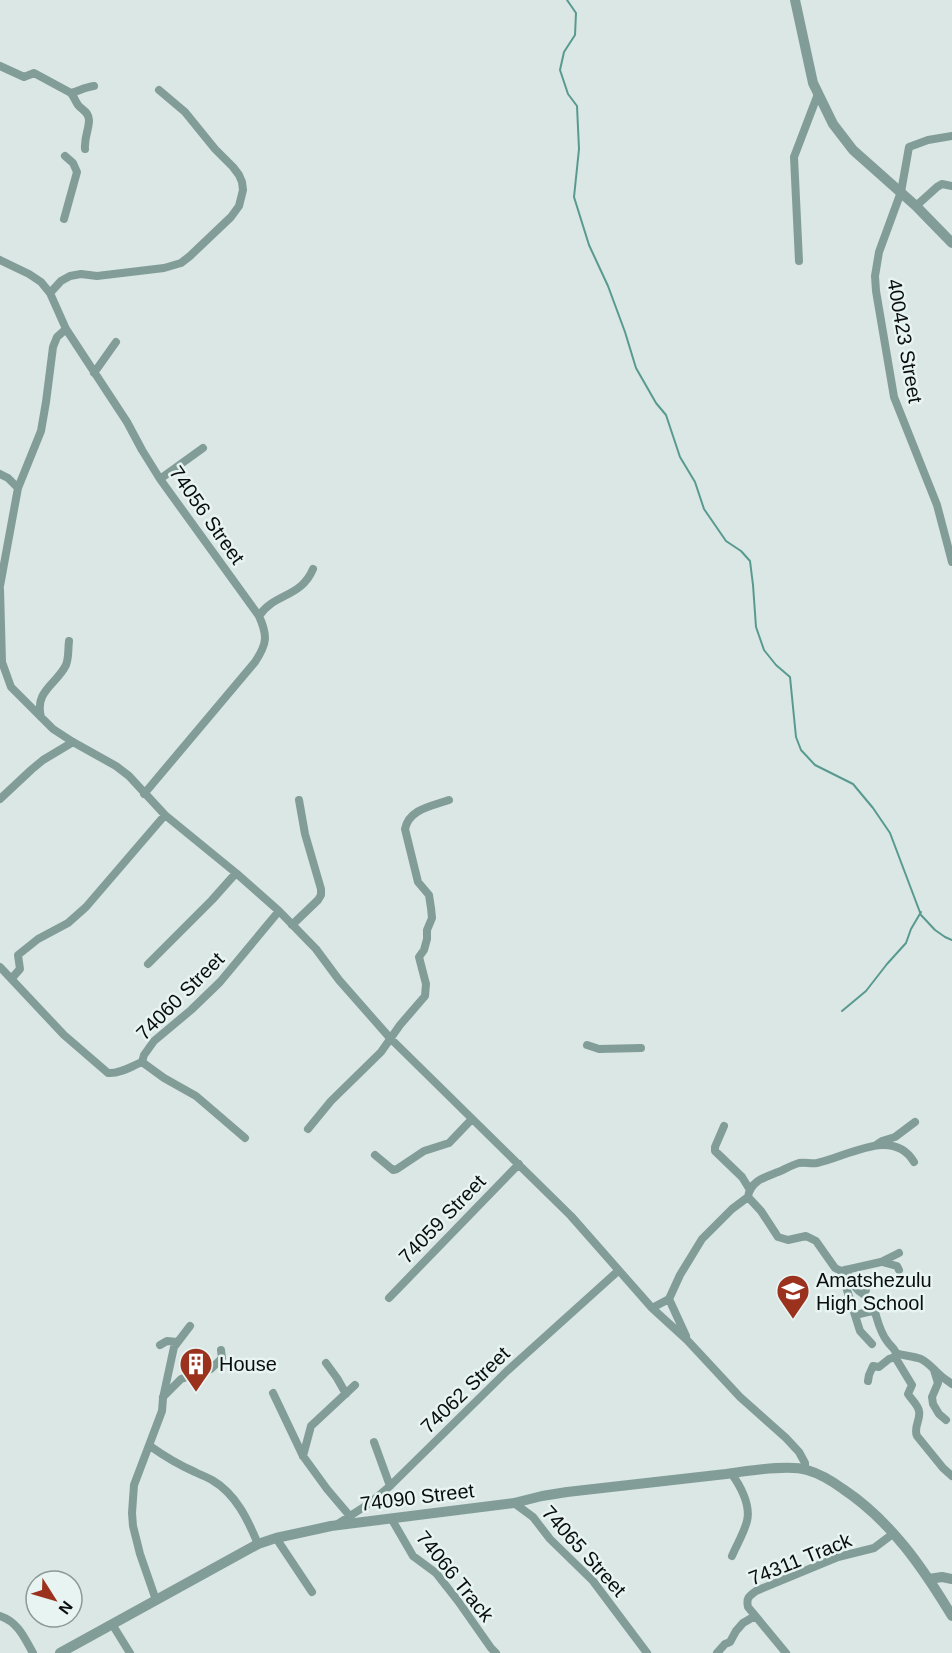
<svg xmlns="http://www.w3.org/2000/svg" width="952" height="1653" viewBox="0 0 952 1653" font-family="Arial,sans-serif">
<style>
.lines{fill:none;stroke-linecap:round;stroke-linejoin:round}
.stream{stroke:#599a90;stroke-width:2}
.minor{stroke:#829d98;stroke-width:8}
.tertiary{stroke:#829d98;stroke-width:10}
.labels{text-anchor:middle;stroke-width:5;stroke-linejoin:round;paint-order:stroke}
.street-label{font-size:20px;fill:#090d0c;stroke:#e7f4f1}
.poi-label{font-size:20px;fill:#090d0c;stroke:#e7f4f1;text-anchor:start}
</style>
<rect width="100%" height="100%" fill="#dae7e4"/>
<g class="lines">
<path class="stream" d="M567,0L576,13L575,35L564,52L560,70L568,94L577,106L579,149L574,197L589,245L608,286L625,332L636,368L656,403L666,415L680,457L695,482L704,509L726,541L741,551L750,561L753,585L756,627L764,650L776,665L790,677L796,737L801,750L815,765L853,784L873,808L890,833L921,915L935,930L945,937L952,940
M842,1011L866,991L887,964L906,943L911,929L921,912"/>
<path class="minor" d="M0,66L24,77L34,73L71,93C79,91 85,87 94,86
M71,93C74,97 76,102 78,105C82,110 89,112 89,120C89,130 84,137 85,149
M952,136L928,140L909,147L901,192L879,252L875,276L876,291L894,397L937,505L952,562
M916,206L937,187L942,184L952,186
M64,219L77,172L73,163L65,156
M0,260L29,274L41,282L50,293L66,329L127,422L142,450L160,479L259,616C268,636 267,644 255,662L144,794
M799,261L794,157L818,94
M50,293L61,281L70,276L81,274L97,276L164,268L181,263L190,256L231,217L239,206L243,190L242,182L239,175L233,167L215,149L185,112L159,90
M94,373L116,342
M0,474L8,478L18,488
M160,479L203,448
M0,586L18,488L41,431L46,402L53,347L57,337L66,329
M0,589L2,662L11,687L53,729L73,742L116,766L129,776L165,815L236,873L279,911L316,949L339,980L390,1038L571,1216L652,1308L687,1340L740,1397L786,1438L799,1452L805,1463V1469
M259,616C274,593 301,598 313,569
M41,717C34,691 57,684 66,665C69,658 68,648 69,641
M0,799L31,770L43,760L73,742
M292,925L318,900L321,895V889L305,834L299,800
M148,964L212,900L236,873
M0,967L64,1035L108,1073C120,1074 132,1066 142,1062
M12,978L20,969L18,955L38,939L68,923L86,907L165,815
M587,1045L599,1049L641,1048
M142,1062L144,1055L154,1041L191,1010L220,982L279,911
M142,1062L164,1078L196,1096L245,1138
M724,1126L715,1147V1151L742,1177L750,1190
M308,1129L331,1101L381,1052L400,1025L425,996L426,984L419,957L424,950L427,939V930L432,918L431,908L429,895L418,882L405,829C409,809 432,806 449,800
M876,1145L882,1141L895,1137L915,1122
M375,1155L393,1170L397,1169L424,1151L449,1143L472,1119
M748,1197C750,1181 765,1177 778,1172C785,1169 792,1165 799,1163C805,1162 811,1164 817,1163C847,1157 893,1126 914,1162
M882,1262L897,1266L899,1270
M845,1270C852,1278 853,1289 863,1294L866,1290L864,1283
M841,1271L881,1262L899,1253
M389,1298L519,1164
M669,1299L686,1336
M652,1308L669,1299L680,1275L702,1239L732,1209L748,1197L761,1211L778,1237L788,1240L806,1236L816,1241L835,1268L841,1271L860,1331L872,1344
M855,1315L872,1311L875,1312C878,1322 880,1332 887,1341C890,1346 894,1347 896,1353C904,1356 913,1356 921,1359C929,1363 933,1369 940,1375C943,1378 948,1381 952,1384
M160,1345L167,1341L177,1342
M896,1353L895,1357L912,1385L908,1394C911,1399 918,1405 919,1411C921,1420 913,1427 917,1436L943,1468L952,1476
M326,1363L337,1378L346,1394
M934,1370L938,1383L932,1397L933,1404L939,1414L946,1420
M868,1381L869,1375L873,1366L879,1367L889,1359L895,1357
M273,1393L303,1456L327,1489L349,1515
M163,1397L181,1379L211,1369L222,1358L221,1350
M374,1442L390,1486
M150,1446C164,1456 179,1465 195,1472C201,1475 207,1477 212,1480C236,1494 248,1520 258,1544
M303,1456L311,1426L355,1385
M731,1473C740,1485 751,1505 747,1521C744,1533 737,1544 732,1556
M514,1503L533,1517L550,1539L593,1581L647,1653
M391,1518L413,1556L436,1573L458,1601L491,1648L496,1653
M336,1525L370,1503L390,1486L507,1371L618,1271
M276,1538L312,1592
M156,1600L140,1554L133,1526L132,1513L134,1485L162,1411L163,1398L174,1347L190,1326
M0,1616C18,1622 24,1637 33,1653
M112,1624L130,1653
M717,1653L725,1644L730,1642L736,1631L743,1623L755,1616
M786,1653L748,1607C746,1598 749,1596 756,1591L838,1557L874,1548L894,1533"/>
<path class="tertiary" d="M795,0L813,83L833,124L853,150L916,206L952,243
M929,1579L942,1577L952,1579
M60,1653L258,1544L276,1538L331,1526L514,1503L542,1496L567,1492C620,1486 673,1480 726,1474C745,1471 789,1464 807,1470C821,1474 832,1481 843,1489C891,1521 923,1568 952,1616"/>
</g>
<defs>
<g id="school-pin" transform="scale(1.725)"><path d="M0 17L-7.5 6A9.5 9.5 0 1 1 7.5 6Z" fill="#9b321d" stroke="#e7f4f1"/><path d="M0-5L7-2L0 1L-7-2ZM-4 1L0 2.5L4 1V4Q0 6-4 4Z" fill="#fff"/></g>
<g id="building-pin" transform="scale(1.725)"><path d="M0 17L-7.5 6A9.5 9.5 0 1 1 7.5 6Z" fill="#9b321d" stroke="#e7f4f1"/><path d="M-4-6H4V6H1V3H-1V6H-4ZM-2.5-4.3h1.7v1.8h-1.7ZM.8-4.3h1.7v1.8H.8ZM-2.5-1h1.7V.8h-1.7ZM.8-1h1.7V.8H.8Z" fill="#fff"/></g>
</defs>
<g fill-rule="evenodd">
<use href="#school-pin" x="793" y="1291"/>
<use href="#building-pin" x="196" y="1364"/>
</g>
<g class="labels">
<g class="street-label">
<text transform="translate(905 341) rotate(80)" y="7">400423 Street</text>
<text transform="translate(207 515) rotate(55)" y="7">74056 Street</text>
<text transform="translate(180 996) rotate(-45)" y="7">74060 Street</text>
<text transform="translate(442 1219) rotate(-46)" y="7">74059 Street</text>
<text transform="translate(465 1390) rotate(-44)" y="7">74062 Street</text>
<text transform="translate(417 1497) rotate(-7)" y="7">74090 Street</text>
<text transform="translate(584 1551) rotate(48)" y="7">74065 Street</text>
<text transform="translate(800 1559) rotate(-22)" y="7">74311 Track</text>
<text transform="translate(455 1576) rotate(51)" y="7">74066 Track</text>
</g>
<g class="poi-label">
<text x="816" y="1287">Amatshezulu<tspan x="816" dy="23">High School</tspan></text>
<text x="219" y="1371">House</text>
</g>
</g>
<g transform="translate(54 1599) rotate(127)"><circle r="28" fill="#e7f4f1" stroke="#8e9895" stroke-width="1.5"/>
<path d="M0-4.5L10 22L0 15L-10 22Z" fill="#9b321d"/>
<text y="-9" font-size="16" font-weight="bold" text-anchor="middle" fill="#090d0c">N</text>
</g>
</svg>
